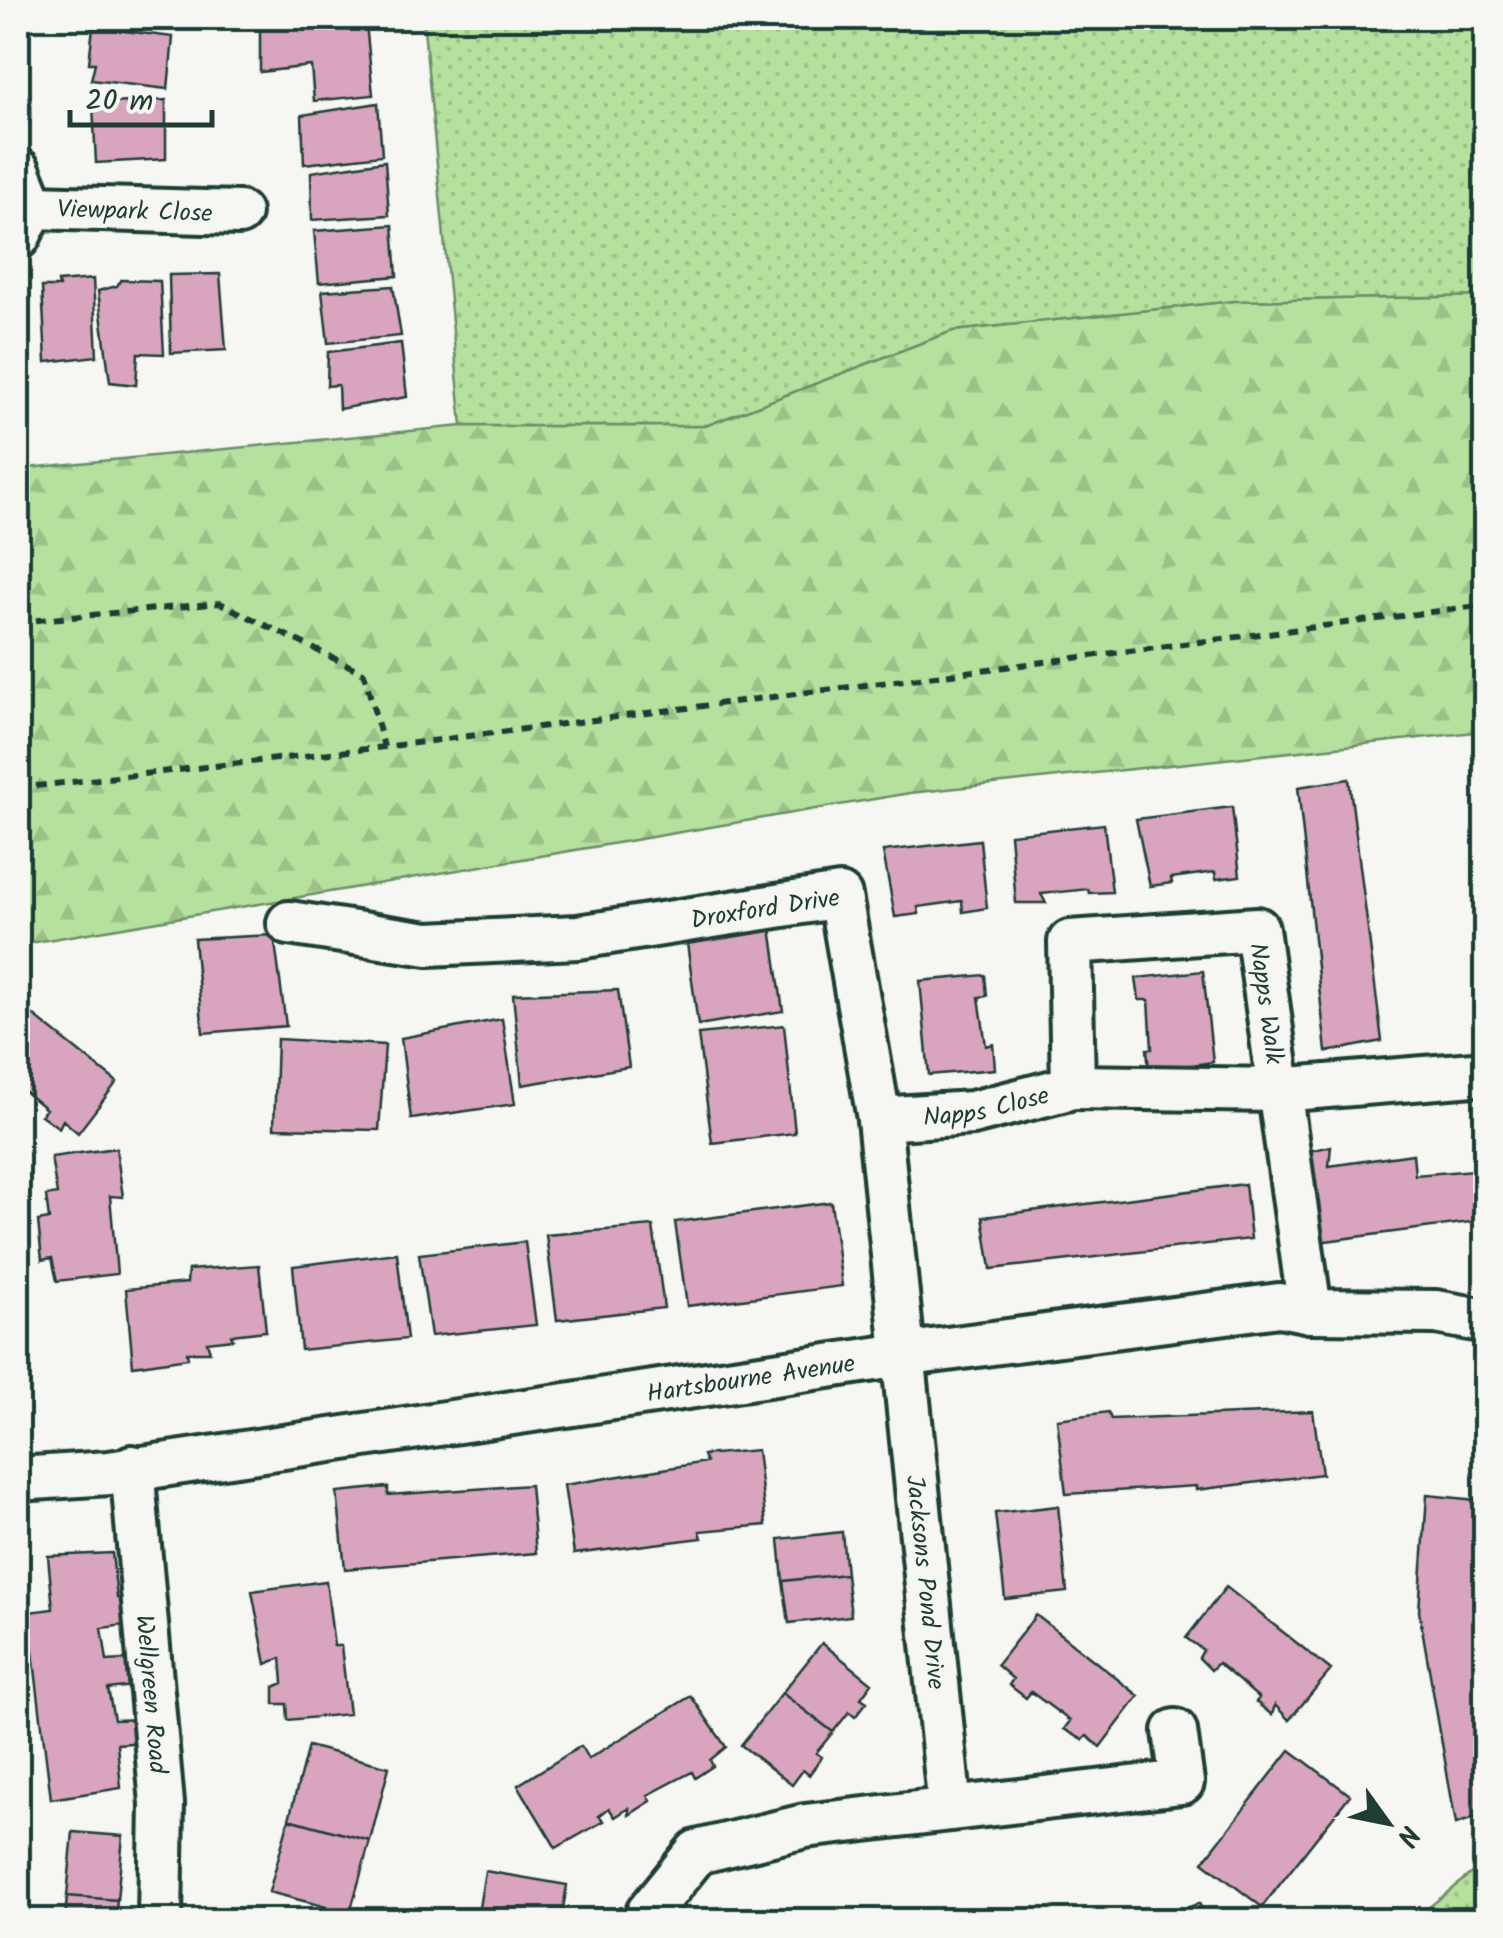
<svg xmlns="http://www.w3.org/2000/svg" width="1503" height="1938" viewBox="0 0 1503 1938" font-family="Kalam,sans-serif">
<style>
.forest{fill:url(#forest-firs);stroke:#6a8e68;stroke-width:2.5}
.park{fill:url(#park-dots);stroke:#6a8e68;stroke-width:2.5}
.building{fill:#d9a5be;stroke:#1f3d34;stroke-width:2.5}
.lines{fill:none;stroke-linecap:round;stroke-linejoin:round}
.street-casing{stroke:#1f3d34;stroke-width:50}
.path{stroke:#1f3d34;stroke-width:6;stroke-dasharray:10 8;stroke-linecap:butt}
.street{stroke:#f6f6f2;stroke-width:42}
.labels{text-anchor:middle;stroke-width:8;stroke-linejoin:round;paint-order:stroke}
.street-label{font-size:25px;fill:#1f3d34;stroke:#f6f6f2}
</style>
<defs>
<pattern id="forest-firs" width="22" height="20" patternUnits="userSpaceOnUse" patternTransform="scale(2.5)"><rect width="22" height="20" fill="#b6e09d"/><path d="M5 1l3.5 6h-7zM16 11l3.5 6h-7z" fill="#9cc188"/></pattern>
<pattern id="park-dots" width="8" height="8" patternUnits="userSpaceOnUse" patternTransform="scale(2.5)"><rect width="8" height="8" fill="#b6e09d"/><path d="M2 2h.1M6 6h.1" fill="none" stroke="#9cc188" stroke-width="1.8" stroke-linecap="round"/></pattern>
</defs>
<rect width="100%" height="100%" fill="#f6f6f2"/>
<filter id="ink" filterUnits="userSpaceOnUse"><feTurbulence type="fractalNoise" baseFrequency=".01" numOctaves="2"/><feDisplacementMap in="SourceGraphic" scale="20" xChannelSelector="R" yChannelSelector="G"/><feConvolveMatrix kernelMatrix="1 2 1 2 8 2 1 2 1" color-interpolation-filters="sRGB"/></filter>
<g filter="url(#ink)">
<path class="forest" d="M1485,296V731L910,793L18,945V469L462,426H705L952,331L1233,301Z"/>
<path class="park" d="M423,18H1485V296L1233,301L952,331L705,426H462Z
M1485,1862V1920H1413Z"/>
<path class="building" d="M306,18L304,30L366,23L373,95L314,101L311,66L260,72V22Z
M93,27L173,37L168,89L91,80L95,63H89Z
M166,100V159L96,163L93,104Z
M378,103L382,155L304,164L302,115Z
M385,161L389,215L312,220L311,172Z
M393,225L397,276L319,283L314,231Z
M220,274L226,350L171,353L169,275Z
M93,279L97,356L46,362L42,287H59L58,282Z
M121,280L160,281L164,354L138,353L136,385L110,382L98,291L117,286Z
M393,286L401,336L328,343L322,291Z
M401,343L407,397L339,409L338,385L327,386L328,352Z
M1349,779L1382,1041L1326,1052L1298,787Z
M1232,807L1240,876L1216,879L1215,872L1171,878L1172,883L1150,886L1136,819Z
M1104,824L1112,892L1089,893L1088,889L1041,894L1046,903H1016L1010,834Z
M980,840L987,908L963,912L962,901L918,907L919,914L895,917L883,851Z
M769,914L783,1011L698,1025L685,928Z
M274,935L286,1026L203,1033L194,939Z
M1203,971L1213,1062L1149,1071L1147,1049H1152L1149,1000H1139L1136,978Z
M985,975L987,996L979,997L986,1046L993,1044L995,1069L929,1075L920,981Z
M618,990L629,1067L522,1085L513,994Z
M18,1003L117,1082L78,1133L63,1120L59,1128L41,1115L46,1109L18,1086Z
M502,1019L515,1104L411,1119L401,1038Z
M784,1025L795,1133L712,1143L698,1034Z
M277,1039L385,1045L379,1130L274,1128Z
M1331,1146L1329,1166L1413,1154L1415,1175L1486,1169V1220L1310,1243L1309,1151Z
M116,1148L123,1197L110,1196L117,1274L57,1281L52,1258L42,1260L38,1221L49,1219L46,1196L57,1194L51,1157Z
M1245,1184L1251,1239L991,1269L983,1217Z
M831,1202L842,1286L687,1306L675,1222Z
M653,1226L664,1308L557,1320L546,1235Z
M525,1242L536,1325L431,1336L419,1254Z
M397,1253L407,1339L301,1350L293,1266Z
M259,1265L266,1331L231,1335L233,1339L207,1342L210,1352H187L188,1358L133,1366L126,1289L187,1283L188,1270Z
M1313,1411L1322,1474L1196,1490V1486L1066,1494L1057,1419L1108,1412L1111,1419Z
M757,1450L766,1525L700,1531L702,1538L574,1554L564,1485L706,1462L703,1455Z
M530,1485L536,1553L345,1569L337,1492L388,1487V1495Z
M1427,1495L1486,1501V1814L1456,1824L1419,1611Z
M1058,1506L1067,1592L1005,1599L995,1513Z
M842,1532L846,1574L783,1581L779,1539Z
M112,1553L117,1598L131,1599L132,1624L102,1628L107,1661L137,1659L140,1685L108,1689L114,1720L141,1719L146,1742L117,1744L121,1788L51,1799L28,1612L53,1609L48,1556Z
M846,1574L851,1616L789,1623L783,1581Z
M326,1581L334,1646H341L349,1714L288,1720L287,1704H274V1687L283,1683L281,1658L266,1664L252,1591Z
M1226,1587L1331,1670L1289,1720L1275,1705L1272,1715L1256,1702L1259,1698L1218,1663L1211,1670L1199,1658L1203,1650L1186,1638Z
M1036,1615L1139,1696L1100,1747L1087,1736L1083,1740L1064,1729L1070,1721L1031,1692L1026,1698L1009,1685L1013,1679L997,1665Z
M822,1643L872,1683L861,1698L867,1702L855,1717L849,1712L833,1732L782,1693Z
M782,1693L833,1732L816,1753L822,1757L809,1775L803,1770L792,1785L741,1745Z
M691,1696L726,1747L710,1760L713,1766L695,1778L692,1772L648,1795L651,1801L629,1815V1808L615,1817L609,1808L599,1816L604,1821L556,1848L518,1785L581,1746L588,1759Z
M308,1746L389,1767L370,1841L289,1819Z
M1290,1750L1350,1795L1262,1907L1203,1862Z
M289,1819L370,1841L350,1913L269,1892Z
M73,1832L123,1836L117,1900L67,1896Z
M485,1871L567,1885L561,1920H477Z
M67,1896L117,1900L115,1920H65Z
M1199,1903L1207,1920H1158Z
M291,1910L327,1920H288Z"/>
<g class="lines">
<g class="street-casing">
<g id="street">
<path d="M18,170L33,207L18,237"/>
<path id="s1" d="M33,207L239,213"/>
<path id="s2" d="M289,923L428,944L578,937L840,896L879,1119L950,1809"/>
<path d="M1073,1087L1278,1090L1486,1073"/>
<path id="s3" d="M879,1119L972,1113L1073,1087L1070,942L1257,929L1310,1311"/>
<path id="s4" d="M132,1467L162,1804L160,1920"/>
<path id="s5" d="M18,1479L109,1473L902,1355L1279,1305L1310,1311L1436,1312L1486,1321"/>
<path d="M646,1920L648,1913L697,1852L805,1826L1182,1782L1175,1731"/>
</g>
</g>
<path class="path" d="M18,622L220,603L364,673L384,747
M18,788L384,747L1486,605
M1482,1920L1486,1916"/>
<use href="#street" class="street"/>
</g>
</g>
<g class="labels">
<g class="street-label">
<text dy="9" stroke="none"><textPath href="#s1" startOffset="102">Viewpark Close</textPath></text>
<text dy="9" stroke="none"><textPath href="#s2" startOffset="480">Droxford Drive</textPath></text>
<text dy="9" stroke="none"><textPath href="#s3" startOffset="605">Napps Walk</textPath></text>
<text dy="9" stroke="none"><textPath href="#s3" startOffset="108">Napps Close</textPath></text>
<text dy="9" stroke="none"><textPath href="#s5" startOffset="740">Hartsbourne Avenue</textPath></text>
<text dy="9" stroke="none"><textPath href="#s2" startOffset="1248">Jacksons Pond Drive</textPath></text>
<text dy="9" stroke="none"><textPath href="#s4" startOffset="228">Wellgreen Road</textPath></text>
</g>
</g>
<rect width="1503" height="1938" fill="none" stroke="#f6f6f2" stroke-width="60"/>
<rect x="30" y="30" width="1443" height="1878" fill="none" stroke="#1f3d34" stroke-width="4" filter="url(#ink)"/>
<g transform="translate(1388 1823) rotate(123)" stroke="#f6f6f2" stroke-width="8" paint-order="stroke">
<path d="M0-8L18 38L0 25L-18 38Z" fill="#1f3d34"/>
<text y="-15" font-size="28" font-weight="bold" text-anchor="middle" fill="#1f3d34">N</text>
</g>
<path d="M70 110v15h142v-15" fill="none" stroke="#1f3d34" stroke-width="5"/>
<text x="85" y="110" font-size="30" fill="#1f3d34" stroke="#f6f6f2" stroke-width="8" paint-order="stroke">20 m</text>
</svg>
